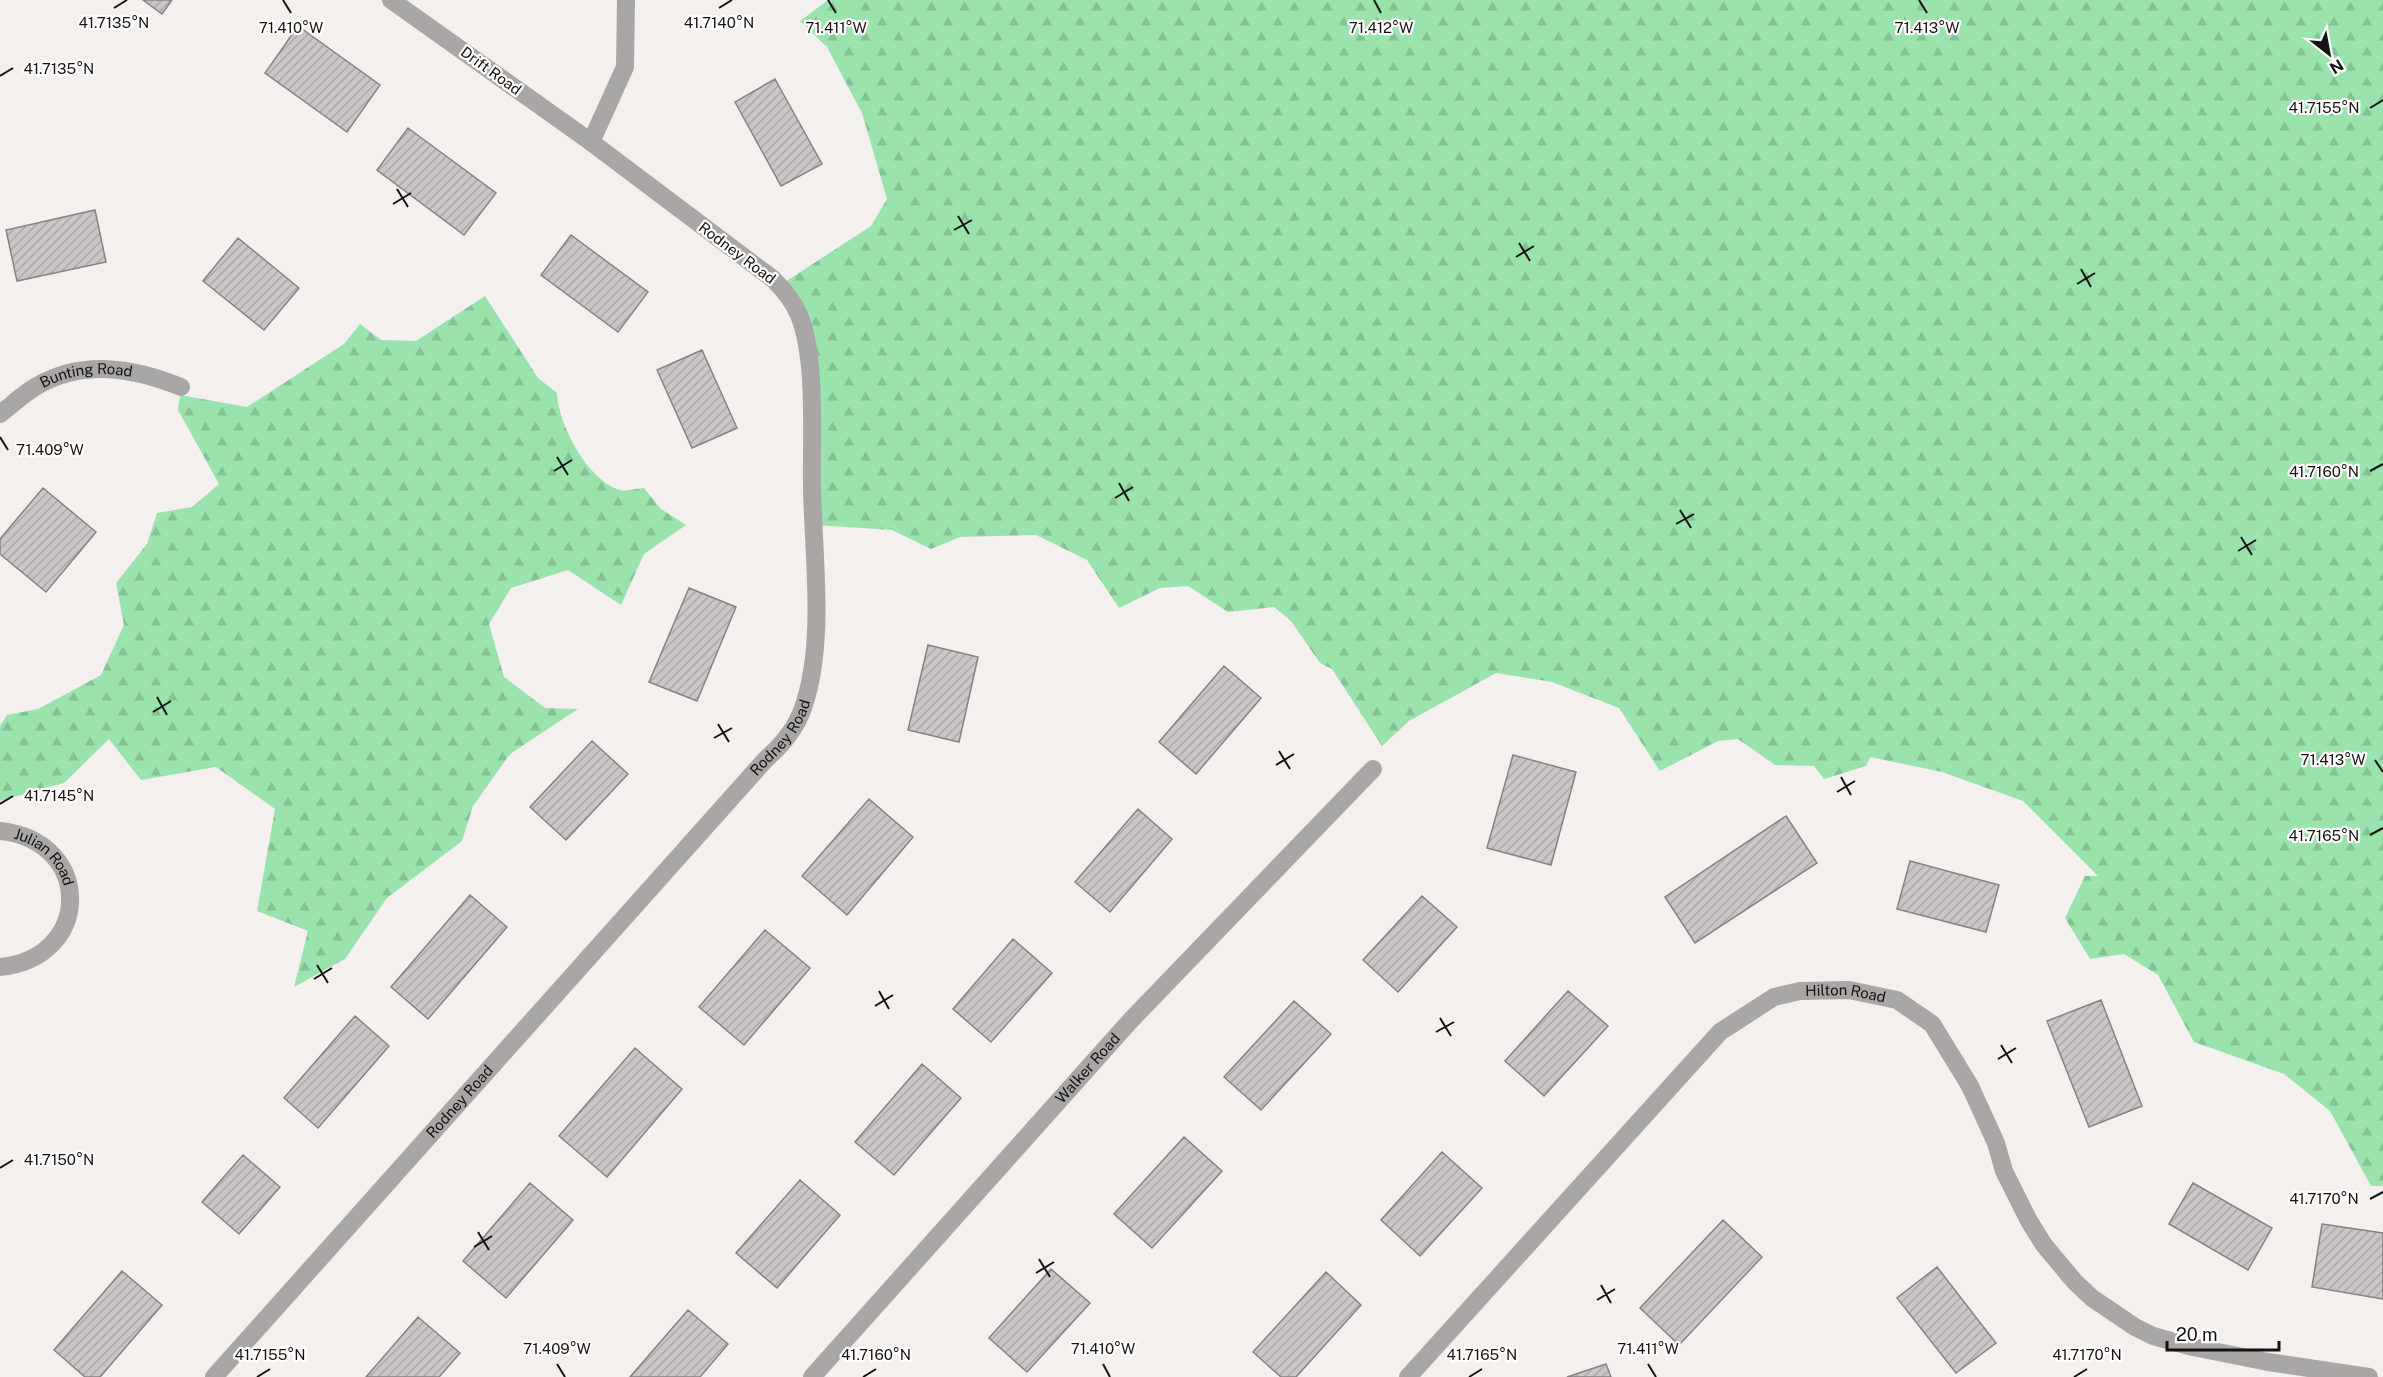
<svg xmlns="http://www.w3.org/2000/svg" width="2383" height="1377" viewBox="0 0 2383 1377" font-family="'Public Sans',sans-serif">
<style>
.forest{fill:url(#forest-firs)}
.building{fill:url(#building-hatch);stroke:#868284;stroke-width:1.5}
.lines{fill:none;stroke-linecap:round;stroke-linejoin:round}
.street{stroke:#a8a7a5;stroke-width:18}
.ticks{fill:none;stroke:#141312;stroke-width:2}
.labels{text-anchor:middle;stroke-width:4.5;stroke-linejoin:round;paint-order:stroke}
.street-label{font-size:15px;fill:#141312;stroke:#fffefd}
.ticks-label{font-size:15px;text-anchor:middle;fill:#141312;stroke:#fffefd;stroke-width:4.5;stroke-linejoin:round;paint-order:stroke}
</style>
<defs>
<pattern id="forest-firs" width="22" height="20" patternUnits="userSpaceOnUse" patternTransform="scale(1.5)"><rect width="22" height="20" fill="#9be3ad"/><path d="M5 1l3.5 6h-7zM16 11l3.5 6h-7z" fill="#85c294"/></pattern>
<pattern id="building-hatch" width="6" height="6" patternUnits="userSpaceOnUse" patternTransform="scale(1.5)"><rect width="6" height="6" fill="#cac6c8"/><path d="M-1 1l2-2M0 6l6-6M5 7l2-2" fill="none" stroke="#ada9ab"/></pattern>
</defs>
<rect width="100%" height="100%" fill="#f4f0ed"/>
<path class="forest" d="M828,0H2383V1186H2371L2330,1111L2284,1074L2194,1042L2158,975L2124,954L2090,959L2065,918L2085,876H2098L2023,801L1942,772L1870,757L1866,766L1824,779L1814,766L1775,765L1738,739L1718,741L1660,771L1619,708L1552,682L1496,673L1409,721L1382,746L1332,669L1320,663L1291,621L1274,607L1228,612L1188,586L1160,588L1119,608L1087,560L1036,535L960,537L931,549L892,530L815,525L807,338L782,284L871,226L887,199L862,113L827,47L800,21Z
M485,296L538,378L557,393C558,424 588,481 620,490C627,492 637,488 644,488L661,509L686,525L644,554L621,605L568,570L511,588L489,624L504,677L545,708L578,709L510,754L473,806L462,841L387,898L345,959L294,987L308,931L257,911L275,809L216,767L141,780L109,739L64,783L0,801V726L7,715L38,709L101,675L124,625L116,583L147,544L157,513L192,507L219,484L178,410L180,395L247,407L344,344L360,324L381,340L416,341Z"/>
<path class="building" d="M143,0H172L162,14Z
M298,26L380,85L347,132L265,73Z
M775,79L822,164L781,186L735,102Z
M408,128L496,193L464,235L377,170Z
M95,210L106,262L17,281L6,230Z
M571,235L648,292L618,332L541,275Z
M238,238L299,288L264,330L203,281Z
M702,350L737,428L692,448L657,370Z
M43,488L96,532L46,592L0,554V539Z
M689,588L736,607L697,701L649,682Z
M928,645L978,657L959,742L908,730Z
M1224,666L1261,698L1196,774L1159,742Z
M592,741L628,774L566,840L530,807Z
M1513,755L1576,772L1551,865L1487,848Z
M869,799L913,837L847,915L802,876Z
M1138,809L1172,839L1110,912L1075,882Z
M1786,816L1817,863L1695,943L1665,897Z
M1910,861L1999,885L1986,932L1897,909Z
M470,895L507,927L428,1019L391,987Z
M1422,896L1457,927L1398,992L1363,960Z
M765,930L810,968L744,1045L699,1007Z
M1013,939L1052,973L991,1042L953,1009Z
M1568,991L1608,1026L1544,1096L1505,1061Z
M2101,1000L2142,1106L2089,1127L2047,1021Z
M1294,1001L1331,1034L1261,1110L1224,1077Z
M355,1016L389,1046L318,1128L284,1098Z
M635,1048L682,1089L607,1177L559,1136Z
M922,1064L961,1098L894,1175L855,1142Z
M1184,1137L1222,1171L1152,1248L1114,1214Z
M1442,1152L1482,1188L1420,1256L1381,1220Z
M243,1155L280,1187L239,1234L202,1202Z
M800,1180L840,1215L777,1288L736,1253Z
M530,1183L573,1220L506,1298L463,1261Z
M2193,1183L2272,1228L2248,1270L2169,1224Z
M1723,1220L1762,1257L1679,1345L1640,1308Z
M2322,1224L2383,1233V1299L2312,1287Z
M1937,1267L1996,1343L1956,1373L1897,1298Z
M1051,1269L1090,1303L1027,1372L989,1338Z
M122,1271L162,1305L100,1377H85L54,1350Z
M1326,1272L1361,1305L1296,1377H1281L1253,1352Z
M688,1310L728,1344L700,1377H630Z
M418,1317L460,1353L439,1377H366Z
M1606,1364L1611,1377H1567Z"/>
<g class="lines">
<g class="street">
<path d="M591,142L625,67L626,0"/>
<path id="s1" d="M0,414C12,405 24,393 37,386C83,359 134,368 181,387"/>
<path id="s2" d="M0,831C94,841 93,958 0,967"/>
<path id="s3" d="M214,1377L766,759C781,746 796,728 803,708C826,642 813,556 812,487C811,439 817,359 799,315C793,301 783,289 773,279L591,142L391,0"/>
<path id="s4" d="M812,1377L1131,1020L1373,769"/>
<path id="s5" d="M1408,1377L1720,1032L1774,997L1800,991L1849,990L1897,1000L1932,1024L1970,1086L1996,1143L2004,1171L2029,1221L2044,1245L2075,1282L2092,1298L2135,1327L2153,1336L2193,1347L2268,1362L2369,1377"/>
</g>
</g>
<path class="ticks" d="M283,0L291,13M828,0L836,13M1374,0L1381,13M1919,0L1927,13M114,8L127,0M719,8L732,0M0,76L13,68M2370,108L2383,100M397,189L408,207M393,204L411,193M958,216L969,234M954,230L972,220M1519,243L1530,261M1516,257L1534,246M2081,269L2091,287M2077,284L2095,273M0,437L8,450M557,457L568,475M554,471L572,460M2370,471L2383,464M1119,483L1129,501M1115,498L1133,487M1680,510L1691,528M1676,524L1694,514M2241,537L2252,555M2238,551L2256,540M157,697L167,715M153,712L171,701M718,724L729,742M714,738L732,728M1279,751L1290,769M2375,760L2383,772M1276,765L1294,754M1841,777L1851,795M1837,792L1855,781M0,804L13,796M2370,835L2383,828M317,965L328,983M314,979L332,968M879,991L889,1009M875,1006L893,995M1440,1018L1451,1036M1436,1032L1454,1022M2001,1045L2012,1063M1998,1059L2016,1048M0,1168L13,1160M2370,1199L2383,1192M478,1232L489,1250M474,1247L492,1236M1039,1259L1050,1277M1036,1273L1054,1262M1601,1285L1611,1303M1597,1300L1615,1289M557,1364L565,1377M1103,1364L1110,1377M1648,1364L1656,1377M257,1377L270,1369M863,1377L876,1369M1469,1377L1482,1369M2074,1377L2087,1369"/>
<g class="labels">
<g class="street-label">
<text transform="translate(491 71) rotate(36)" y="5">Drift Road</text>
<text transform="translate(737 253) rotate(37)" y="5">Rodney Road</text>
<text dy="5" stroke="none"><textPath href="#s1" startOffset="98">Bunting Road</textPath></text>
<text dy="5" stroke="none"><textPath href="#s3" startOffset="855">Rodney Road</textPath></text>
<text dy="5" stroke="none"><textPath href="#s2" startOffset="54">Julian Road</textPath></text>
<text dy="5" stroke="none"><textPath href="#s5" startOffset="602">Hilton Road</textPath></text>
<text dy="5" stroke="none"><textPath href="#s4" startOffset="414">Walker Road</textPath></text>
<text dy="5" stroke="none"><textPath href="#s3" startOffset="369">Rodney Road</textPath></text>
</g>
</g>
<g class="ticks-label">
<text x="114" y="28">41.7135°N</text>
<text x="719" y="28">41.7140°N</text>
<text x="291" y="33">71.410°W</text>
<text x="836" y="33">71.411°W</text>
<text x="1381" y="33">71.412°W</text>
<text x="1927" y="33">71.413°W</text>
<text x="59" y="74">41.7135°N</text>
<text x="2324" y="113">41.7155°N</text>
<text x="50" y="455">71.409°W</text>
<text x="2324" y="477">41.7160°N</text>
<text x="2333" y="765">71.413°W</text>
<text x="59" y="801">41.7145°N</text>
<text x="2324" y="841">41.7165°N</text>
<text x="59" y="1165">41.7150°N</text>
<text x="2324" y="1204">41.7170°N</text>
<text x="557" y="1354">71.409°W</text>
<text x="1103" y="1354">71.410°W</text>
<text x="1648" y="1354">71.411°W</text>
<text x="270" y="1360">41.7155°N</text>
<text x="876" y="1360">41.7160°N</text>
<text x="1482" y="1360">41.7165°N</text>
<text x="2087" y="1360">41.7170°N</text>
</g>
<g transform="translate(2329 54) rotate(149)" stroke="#fffefd" stroke-width="4.5" paint-order="stroke">
<path d="M0-4.5L10 22L0 15L-10 22Z" fill="#141312"/>
<text y="-9" font-size="16" font-weight="bold" text-anchor="middle" fill="#141312">N</text>
</g>
<path d="M2167 1341v9h112v-9" fill="none" stroke="#141312" stroke-width="3"/>
<text x="2176" y="1341" font-size="18" fill="#141312" stroke="#fffefd" stroke-width="4.5" paint-order="stroke">20 m</text>
</svg>
